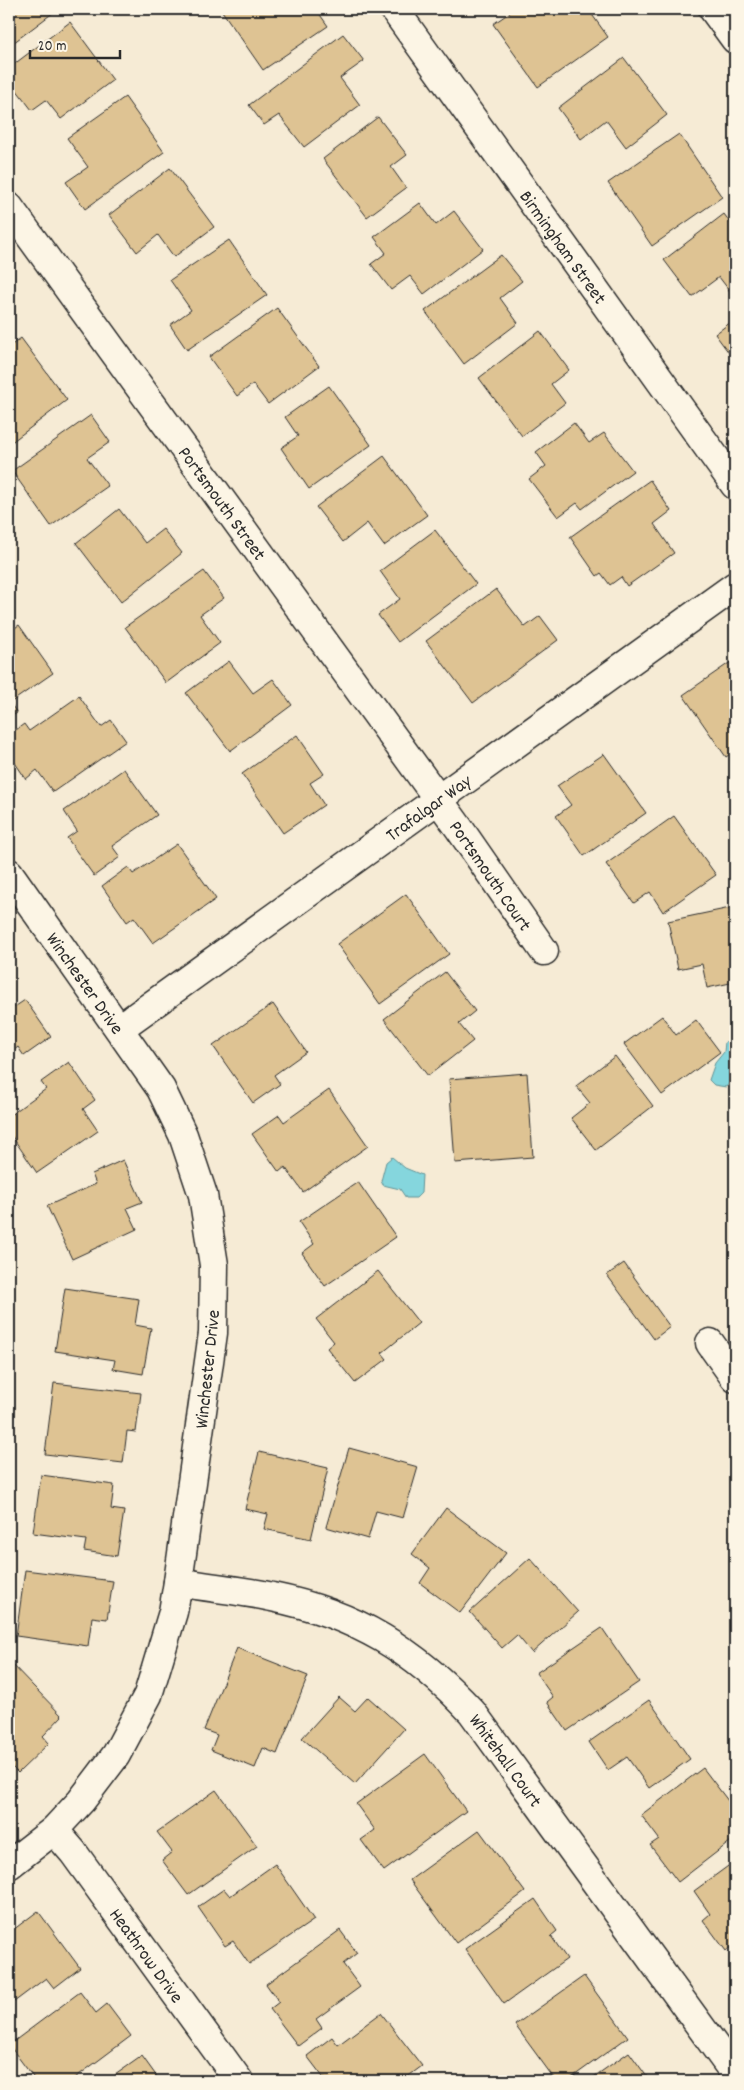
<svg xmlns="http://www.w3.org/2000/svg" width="744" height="2090" viewBox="0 0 744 2090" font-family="Dekko,sans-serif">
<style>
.water{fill:#85d6dd;stroke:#619296}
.building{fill:#dec393;stroke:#2b2b2b}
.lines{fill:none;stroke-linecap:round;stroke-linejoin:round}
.minor-casing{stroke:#2b2b2b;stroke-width:31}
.minor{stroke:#fcf5e5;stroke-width:28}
.labels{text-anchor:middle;stroke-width:4.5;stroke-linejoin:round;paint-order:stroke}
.street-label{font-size:19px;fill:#2b2b2b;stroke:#fcf5e5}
</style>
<rect width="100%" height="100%" fill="#f6ebd5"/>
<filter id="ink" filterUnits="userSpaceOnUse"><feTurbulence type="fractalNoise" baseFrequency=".02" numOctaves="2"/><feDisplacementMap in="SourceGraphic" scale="10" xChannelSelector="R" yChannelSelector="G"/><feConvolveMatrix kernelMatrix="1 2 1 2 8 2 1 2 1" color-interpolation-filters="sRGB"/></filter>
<g filter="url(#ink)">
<path class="water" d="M735,1039C735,1056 739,1074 726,1087L714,1085L709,1080L715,1063L724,1052L725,1042Z
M392,1157L405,1168L422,1175L421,1193L416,1198H406L400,1189L383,1185L381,1181L386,1162Z"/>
<path class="building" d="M9,9H58L9,46Z
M226,9H316L328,26L263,70L222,11Z
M515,9H588L608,37L538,87L493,24Z
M70,22L113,80L61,119L46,100L32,110L9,80V68Z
M343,34L364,61L340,78L360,105L304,147L279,115L264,125L249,105Z
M624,58L667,115L626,147L606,120L581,139L558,108Z
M125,97L164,152L85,209L66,182L88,167L67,138Z
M378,117L407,155L391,167L406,188L367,217L323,159Z
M679,134L722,197L652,246L608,183Z
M170,168L214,227L174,257L158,235L137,252L109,215Z
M420,203L436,225L454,211L483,249L424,294L410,276L391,290L371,264L386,253L374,237Z
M724,214L735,229V298L719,277L692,297L664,260Z
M229,240L267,295L187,350L170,325L191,310L170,280Z
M501,255L522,281L500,298L518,323L464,364L425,311Z
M277,308L319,366L268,404L253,384L237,396L209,357Z
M735,319V361L715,334Z
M540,331L569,370L551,384L565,403L522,436L479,378Z
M21,338L67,400L9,444V347Z
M329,386L371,445L309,489L281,448L298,436L285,417Z
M91,415L110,442L87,458L108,486L51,526L12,471Z
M574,423L589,443L604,433L633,471L582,509L577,503L558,517L529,479L546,466L536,452Z
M384,456L427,515L384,546L367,523L343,542L316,507Z
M650,480L671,511L654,524L674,553L627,586L621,577L610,585L601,573L597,576L570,537Z
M119,509L145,543L163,529L182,553L121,602L76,543Z
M435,530L476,584L398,642L378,615L400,599L380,571Z
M204,571L224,598L200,615L220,643L166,683L125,627Z
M496,589L525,627L540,616L558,640L473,703L426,641Z
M19,625L53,673L10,703L17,713L9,718V632Z
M735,659V751L726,757L683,695Z
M229,661L253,693L273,679L292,705L230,751L186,693Z
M79,696L101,727L111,720L126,741L53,792L37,770L26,779L9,754V735L24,724L29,731Z
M297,735L324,774L310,783L324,805L283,833L242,774Z
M604,754L646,813L584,856L556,816L571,805L557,786Z
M735,768V778L730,772Z
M124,769L157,815L112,846L120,857L94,876L67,838L77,831L64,811Z
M674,816L716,875L663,912L650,892L634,903L606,864Z
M177,844L216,899L153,943L134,917L127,922L102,886L128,867L133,874Z
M406,894L449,954L380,1004L337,944Z
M735,907V982L707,988L702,964L678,969L668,921Z
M445,972L475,1011L459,1024L473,1041L428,1076L384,1019Z
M25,1000L51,1037L24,1056L18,1047L9,1054V1002L13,1008Z
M273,1004L306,1052L274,1075L280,1084L253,1103L213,1046Z
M662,1016L676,1035L696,1020L720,1052L662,1095L624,1044Z
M615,1056L653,1106L596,1150L571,1118L590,1103L576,1086Z
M69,1062L95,1100L83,1109L98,1131L37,1173L9,1132V1116L46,1089L41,1082Z
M527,1073L533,1157L455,1163L449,1079Z
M329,1090L368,1146L303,1192L285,1167L279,1172L252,1134L279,1115L284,1122Z
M123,1160L142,1202L127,1208L137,1229L72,1259L47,1206L96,1184L92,1174Z
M358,1182L396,1237L325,1286L302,1253L314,1244L299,1222Z
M624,1263L670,1327L654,1339L607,1275Z
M378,1271L419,1323L382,1353L387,1359L355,1383L327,1348L334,1342L316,1319Z
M65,1288L139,1299L135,1325L151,1328L143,1374L113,1369L115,1360L55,1351Z
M54,1383L141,1393L136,1432L127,1431L123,1463L45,1454Z
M349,1448L418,1467L403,1518L376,1511L368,1539L326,1527Z
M259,1452L328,1468L311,1539L264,1529L268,1514L245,1509Z
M41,1475L114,1485L111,1509L124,1511L117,1556L84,1551L86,1540L33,1533Z
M446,1508L506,1553L460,1613L420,1583L430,1568L412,1554Z
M530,1558L578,1612L532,1653L517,1635L502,1648L470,1612Z
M25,1570L113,1581L107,1619L92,1617L88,1646L16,1636Z
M602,1628L639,1682L567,1731L547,1702L553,1697L536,1673Z
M237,1648L308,1676L277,1754L263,1748L255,1768L211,1750L217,1735L204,1730Z
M9,1661L62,1716L43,1736L49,1743L18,1773L9,1764Z
M339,1697L355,1711L368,1697L404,1729L355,1784L302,1738Z
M649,1700L690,1759L649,1788L627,1757L608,1770L589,1742Z
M425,1754L466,1811L384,1871L361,1840L375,1830L356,1804Z
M703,1768L735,1810V1838L678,1882L650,1845L659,1839L641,1815Z
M216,1790L257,1846L188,1895L162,1860L172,1852L157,1832Z
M479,1830L525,1892L456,1943L410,1880Z
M735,1861V1944L726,1951L703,1920L710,1914L694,1891Z
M275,1864L314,1920L249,1964L233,1941L225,1946L198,1907L224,1889L230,1896Z
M535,1899L557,1931L551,1936L567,1959L504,2004L465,1949Z
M38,1911L80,1968L54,1988L46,1978L14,2002L9,1995V1933Z
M340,1930L357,1953L343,1964L360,1987L316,2019L322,2028L298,2046L270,2009L279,2002L266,1984Z
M584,1976L628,2037L567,2081H556L515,2025Z
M80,1992L96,2013L107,2004L131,2036L71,2081H36L9,2045Z
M381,2013L422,2066L402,2081H326L307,2056L332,2037L338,2045Z
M629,2052L650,2081H588Z
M142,2056L160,2081H119L115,2075Z"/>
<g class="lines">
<g class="minor-casing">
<g id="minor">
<path id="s1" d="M394,9L735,485"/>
<path d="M713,9L735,39"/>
<path id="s2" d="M9,207L459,828L544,951"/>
<path id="s3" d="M9,873L161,1089L183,1135L203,1195L214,1265L213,1333L178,1582L173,1612L148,1695L116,1755L81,1801L54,1830L9,1865"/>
<path id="s4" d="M120,1028L735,586"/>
<path d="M710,1343L735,1378"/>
<path id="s5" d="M178,1582C210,1588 241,1590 272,1597C356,1614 415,1651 472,1712L735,2074"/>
<path id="s6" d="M54,1830L73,1852L239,2081"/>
</g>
</g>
<use href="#minor" class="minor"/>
</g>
</g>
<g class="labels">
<g class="street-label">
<text dy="7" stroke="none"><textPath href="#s1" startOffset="292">Birmingham Street</textPath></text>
<text dy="7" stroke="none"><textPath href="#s2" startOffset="365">Portsmouth Street</textPath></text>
<text dy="7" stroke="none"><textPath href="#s4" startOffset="379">Trafalgar Way</textPath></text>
<text dy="7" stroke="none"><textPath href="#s2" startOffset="824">Portsmouth Court</textPath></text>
<text dy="7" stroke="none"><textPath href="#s3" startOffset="134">Winchester Drive</textPath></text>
<text transform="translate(206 1369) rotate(-84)" y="7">Winchester Drive</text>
<text dy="7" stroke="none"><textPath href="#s5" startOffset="389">Whitehall Court</textPath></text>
<text dy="7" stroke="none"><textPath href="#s6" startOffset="156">Heathrow Drive</textPath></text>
</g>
</g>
<rect width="744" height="2090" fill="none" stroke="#fcf5e5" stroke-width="30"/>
<rect x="15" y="15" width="714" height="2060" fill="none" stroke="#2b2b2b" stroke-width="2" filter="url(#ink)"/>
<path d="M30 50v8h90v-8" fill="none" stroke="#2b2b2b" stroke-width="2.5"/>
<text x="38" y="50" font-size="15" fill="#2b2b2b" stroke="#fcf5e5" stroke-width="4" paint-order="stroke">20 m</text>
</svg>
